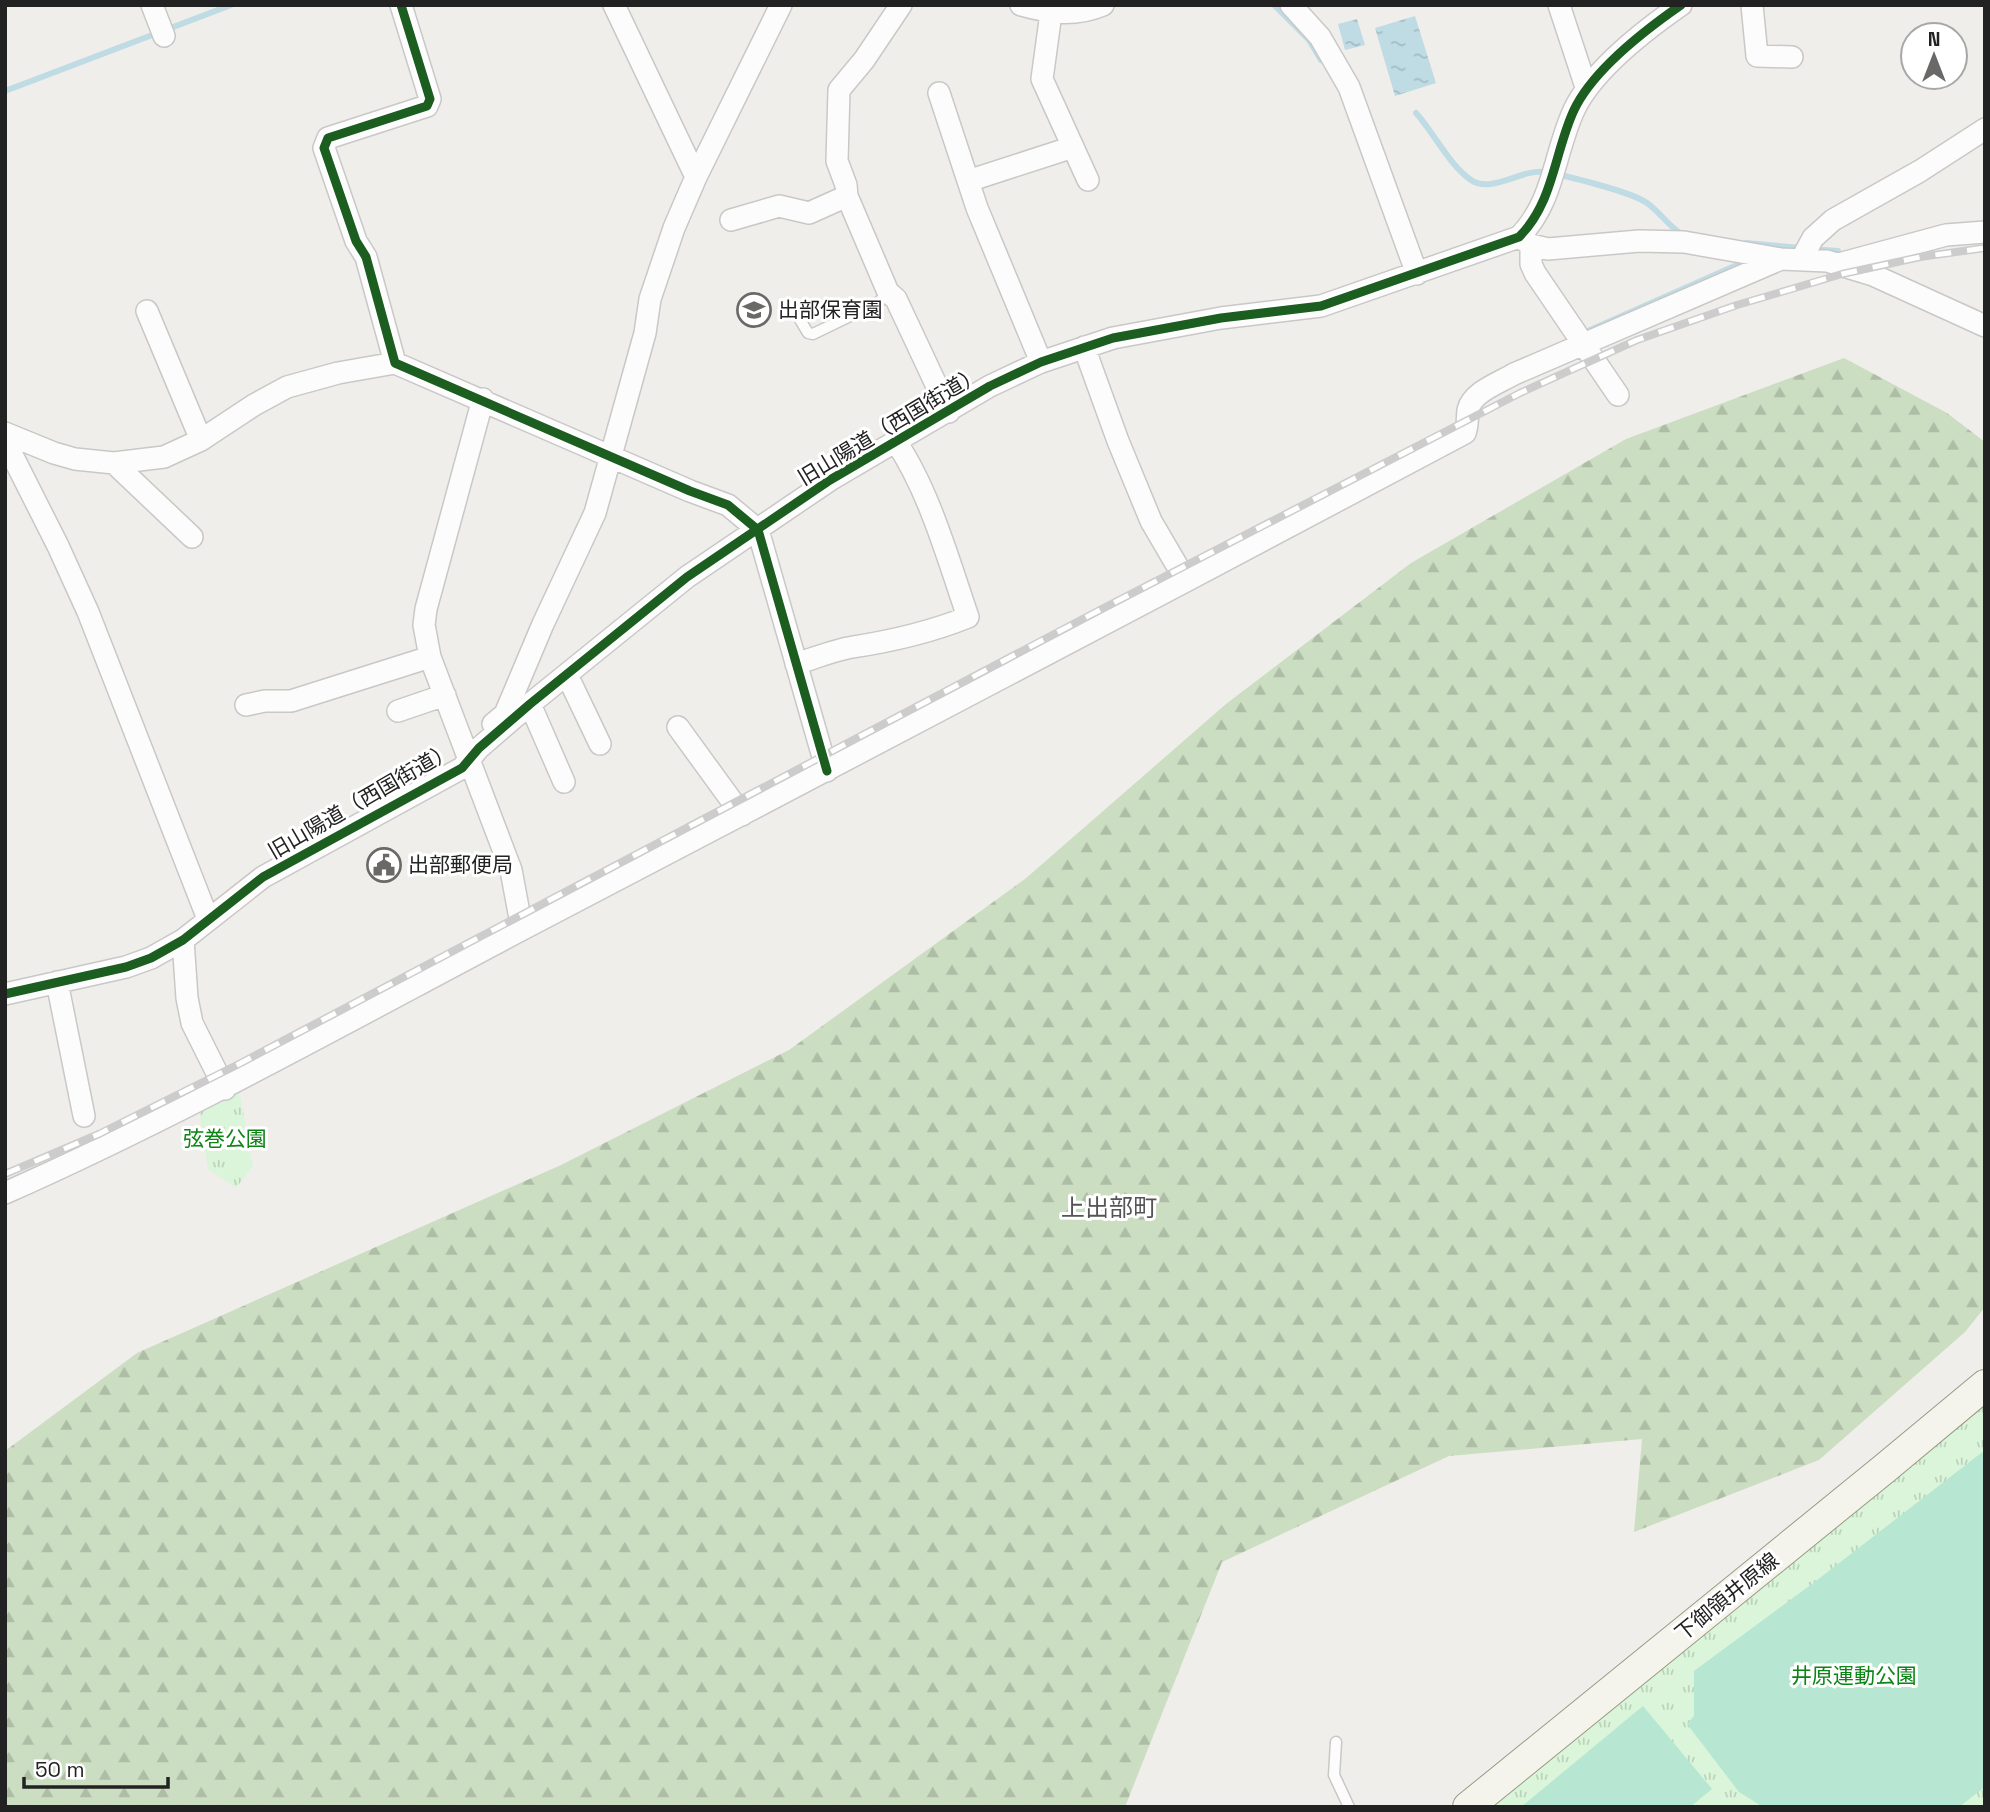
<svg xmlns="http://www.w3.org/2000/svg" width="1990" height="1812" viewBox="0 0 1990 1812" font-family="'Space Grotesk','Noto Sans JP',sans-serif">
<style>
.forest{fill:url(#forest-firs)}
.park{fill:url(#park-tufts)}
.pitch{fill:#b7e6d2}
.water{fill:url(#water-ripples)}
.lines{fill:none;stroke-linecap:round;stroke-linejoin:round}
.stream{stroke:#bfdbe3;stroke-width:6}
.lane-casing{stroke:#c9c8c7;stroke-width:13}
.street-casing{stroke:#c9c8c7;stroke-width:24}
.secondary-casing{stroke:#999a82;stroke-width:32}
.lane{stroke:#fdfcfc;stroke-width:10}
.street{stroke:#fdfcfc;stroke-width:21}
.secondary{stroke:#f4f4ed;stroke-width:30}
.rail-casing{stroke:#ccc;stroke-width:8}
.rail{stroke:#fff;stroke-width:5;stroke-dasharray:16;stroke-linecap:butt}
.cycleway-casing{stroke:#fff;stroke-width:13}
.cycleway{stroke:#1b5e20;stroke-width:9}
.labels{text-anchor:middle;stroke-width:6;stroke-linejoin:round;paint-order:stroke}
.poi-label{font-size:21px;fill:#222;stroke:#fff;text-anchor:start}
.street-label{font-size:21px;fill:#222;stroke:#fff}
.park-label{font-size:21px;fill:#0c8416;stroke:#fff}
.quarter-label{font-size:24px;fill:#555;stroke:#fff}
</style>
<defs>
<pattern id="forest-firs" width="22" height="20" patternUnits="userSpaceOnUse" patternTransform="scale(1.75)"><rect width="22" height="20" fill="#cbdec1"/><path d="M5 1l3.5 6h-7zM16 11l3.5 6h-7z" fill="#aebea6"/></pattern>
<pattern id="park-tufts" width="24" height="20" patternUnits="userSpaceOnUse" patternTransform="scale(1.75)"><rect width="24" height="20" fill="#daf5da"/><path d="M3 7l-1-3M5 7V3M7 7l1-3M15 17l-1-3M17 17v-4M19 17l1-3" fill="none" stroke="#bbd2bb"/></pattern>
<pattern id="water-ripples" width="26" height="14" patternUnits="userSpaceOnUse" patternTransform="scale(1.75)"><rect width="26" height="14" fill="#bfdbe3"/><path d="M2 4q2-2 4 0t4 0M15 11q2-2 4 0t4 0" fill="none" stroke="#a4bcc2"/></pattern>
</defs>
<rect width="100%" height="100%" fill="#f0eeeb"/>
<path class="forest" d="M1844,358L1947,413L1985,442V1307L1965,1332L1819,1460L1634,1532L1642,1439L1449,1456L1222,1562L1125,1807H5V1451L137,1353L561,1165L789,1050L1025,879L1226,704L1411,563L1626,439Z"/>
<path class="park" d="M239,1090L253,1166L236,1188L208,1169L199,1111Z
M1985,1402V1807H1482Z"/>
<path class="pitch" d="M1985,1450V1787L1959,1807H1763L1739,1792L1687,1724L1694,1716V1671L1816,1581Z
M1643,1706L1712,1789L1690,1807H1521Z"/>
<path class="water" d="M1415,16L1436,83L1395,96L1375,28Z
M1357,19L1365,45L1345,50L1338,24Z"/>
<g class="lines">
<path class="stream" d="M1274,5L1309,40L1321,60
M5,91L231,5
M1416,113C1434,133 1450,166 1471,180C1491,194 1521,169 1544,172C1564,175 1632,192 1647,203C1660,212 1669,227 1683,235
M1746,243L1801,248
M1812,249L1838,251
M1588,331L1746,261"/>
<g class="lane-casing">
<path id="lane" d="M799,318L808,333L813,334L879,302L888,292
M1336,1742L1334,1775L1349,1807"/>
</g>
<g class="street-casing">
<path id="street" d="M152,5L164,36
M401,5L430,99L427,106L328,138L324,148L356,241L366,257L395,363L690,491L728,505L758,530L827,771
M614,5L696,177
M901,5L864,60L839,90L837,161L846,185L847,196L888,292L896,299L949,412
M1021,5C1050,13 1074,17 1103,5
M1291,5L1320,37L1349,87L1417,274
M1559,5L1586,87
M1752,5L1757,56L1792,57
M1051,13L1042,79L1088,180
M939,93L977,208L1041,362
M968,181L1073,147
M731,220L779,206L809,213L847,196
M1519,237L1531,245L1548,249L1639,241L1684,242L1781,259L1827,261L1873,275L1985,326
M1531,245V264L1535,273L1618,395
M1801,260L1813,238L1833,220L1920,171L1985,129
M1839,264L1946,235L1985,232
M147,311L201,440
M483,399L426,609L424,625L430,657L511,870L522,929
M5,433L54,453L75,459L114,463L164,457L201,440L254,405L287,387L338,373L395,363
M5,441L58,546L88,612L208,919
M114,463L192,537
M1186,581L1465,433C1468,426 1467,418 1468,410C1472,392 1499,383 1514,374L1781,259
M796,664C815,658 834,650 853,647C892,641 931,632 968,617C949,562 929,490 896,442
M567,675L600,744
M530,704L564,782
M246,705L265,701H291L430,657
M398,711L445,695
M493,724L505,714L543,624L595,513L645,333L650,299L674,228L696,177L781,5
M678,727L742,815
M183,940L187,998L192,1023L225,1089
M57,982L84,1116
M5,994L126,967L151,958L183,940L263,877L462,768L479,748L530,704L687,577L830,480L990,386L1041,362L1113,338L1221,318L1321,306L1519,237C1554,202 1554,153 1574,110C1593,70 1645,30 1681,5
M5,1193C183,1114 352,1019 523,929C744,813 966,698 1186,581L1151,521L1118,441L1084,347"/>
</g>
<g class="secondary-casing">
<path id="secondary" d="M1468,1807L1884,1469L1985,1385"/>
</g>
<use href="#lane" class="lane"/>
<use href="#street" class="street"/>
<use href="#secondary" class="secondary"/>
<g class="rail-casing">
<path id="rail" d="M5,1174L99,1134L239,1064L1096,612L1520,393L1637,340L1737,305L1842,274L1920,257L1985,248"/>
</g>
<use href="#rail" class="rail"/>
<g class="cycleway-casing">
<path id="cycleway" d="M401,5L430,99L427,106L328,138L324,148L356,241L366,257L395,363L690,491L728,505L758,530L827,771
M5,994L126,967L151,958L183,940L263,877L462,768L479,748L530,704L687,577L830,480L990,386L1041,362L1113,338L1221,318L1321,306L1519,237C1554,202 1554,153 1574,110C1593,70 1645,30 1681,5"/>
</g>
<use href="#cycleway" class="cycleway"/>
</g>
<defs>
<g id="school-ring" transform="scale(1.75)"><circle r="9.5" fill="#fff" stroke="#6a6968" stroke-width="1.5"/><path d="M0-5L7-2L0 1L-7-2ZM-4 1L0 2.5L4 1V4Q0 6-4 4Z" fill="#6a6968"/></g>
<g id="civic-ring" transform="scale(1.75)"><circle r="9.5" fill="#fff" stroke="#6a6968" stroke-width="1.5"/><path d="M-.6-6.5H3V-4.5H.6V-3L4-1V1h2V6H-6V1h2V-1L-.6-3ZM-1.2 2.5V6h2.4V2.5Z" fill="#6a6968"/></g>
</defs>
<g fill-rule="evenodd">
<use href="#school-ring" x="754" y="310"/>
<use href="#civic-ring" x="384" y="865"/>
</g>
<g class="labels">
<g class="poi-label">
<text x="778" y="317">出部保育園</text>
<text x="408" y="872">出部郵便局</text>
</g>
<g class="street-label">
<text transform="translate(890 426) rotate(-31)" y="7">旧山陽道（西国街道）</text>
<text transform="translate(361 801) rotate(-30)" y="7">旧山陽道（西国街道）</text>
<text transform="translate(1727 1597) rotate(-39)" y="7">下御領井原線</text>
</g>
<g class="park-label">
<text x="225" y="1146">弦巻公園</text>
<text x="1854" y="1683">井原運動公園</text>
</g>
<g class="quarter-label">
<text x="1109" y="1216">上出部町</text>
</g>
</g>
<rect width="1990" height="1812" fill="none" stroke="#222222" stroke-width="14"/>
<g transform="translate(1934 56)"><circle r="33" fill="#ffffff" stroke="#a7a7a7" stroke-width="2"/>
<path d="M0-5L12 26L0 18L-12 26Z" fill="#6a6968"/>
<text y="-10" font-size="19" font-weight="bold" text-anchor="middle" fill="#222222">N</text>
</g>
<path d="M24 1777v10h144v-10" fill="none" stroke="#222222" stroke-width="3.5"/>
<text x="35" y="1777" font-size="21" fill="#222222" stroke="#ffffff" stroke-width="5" paint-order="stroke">50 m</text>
</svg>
